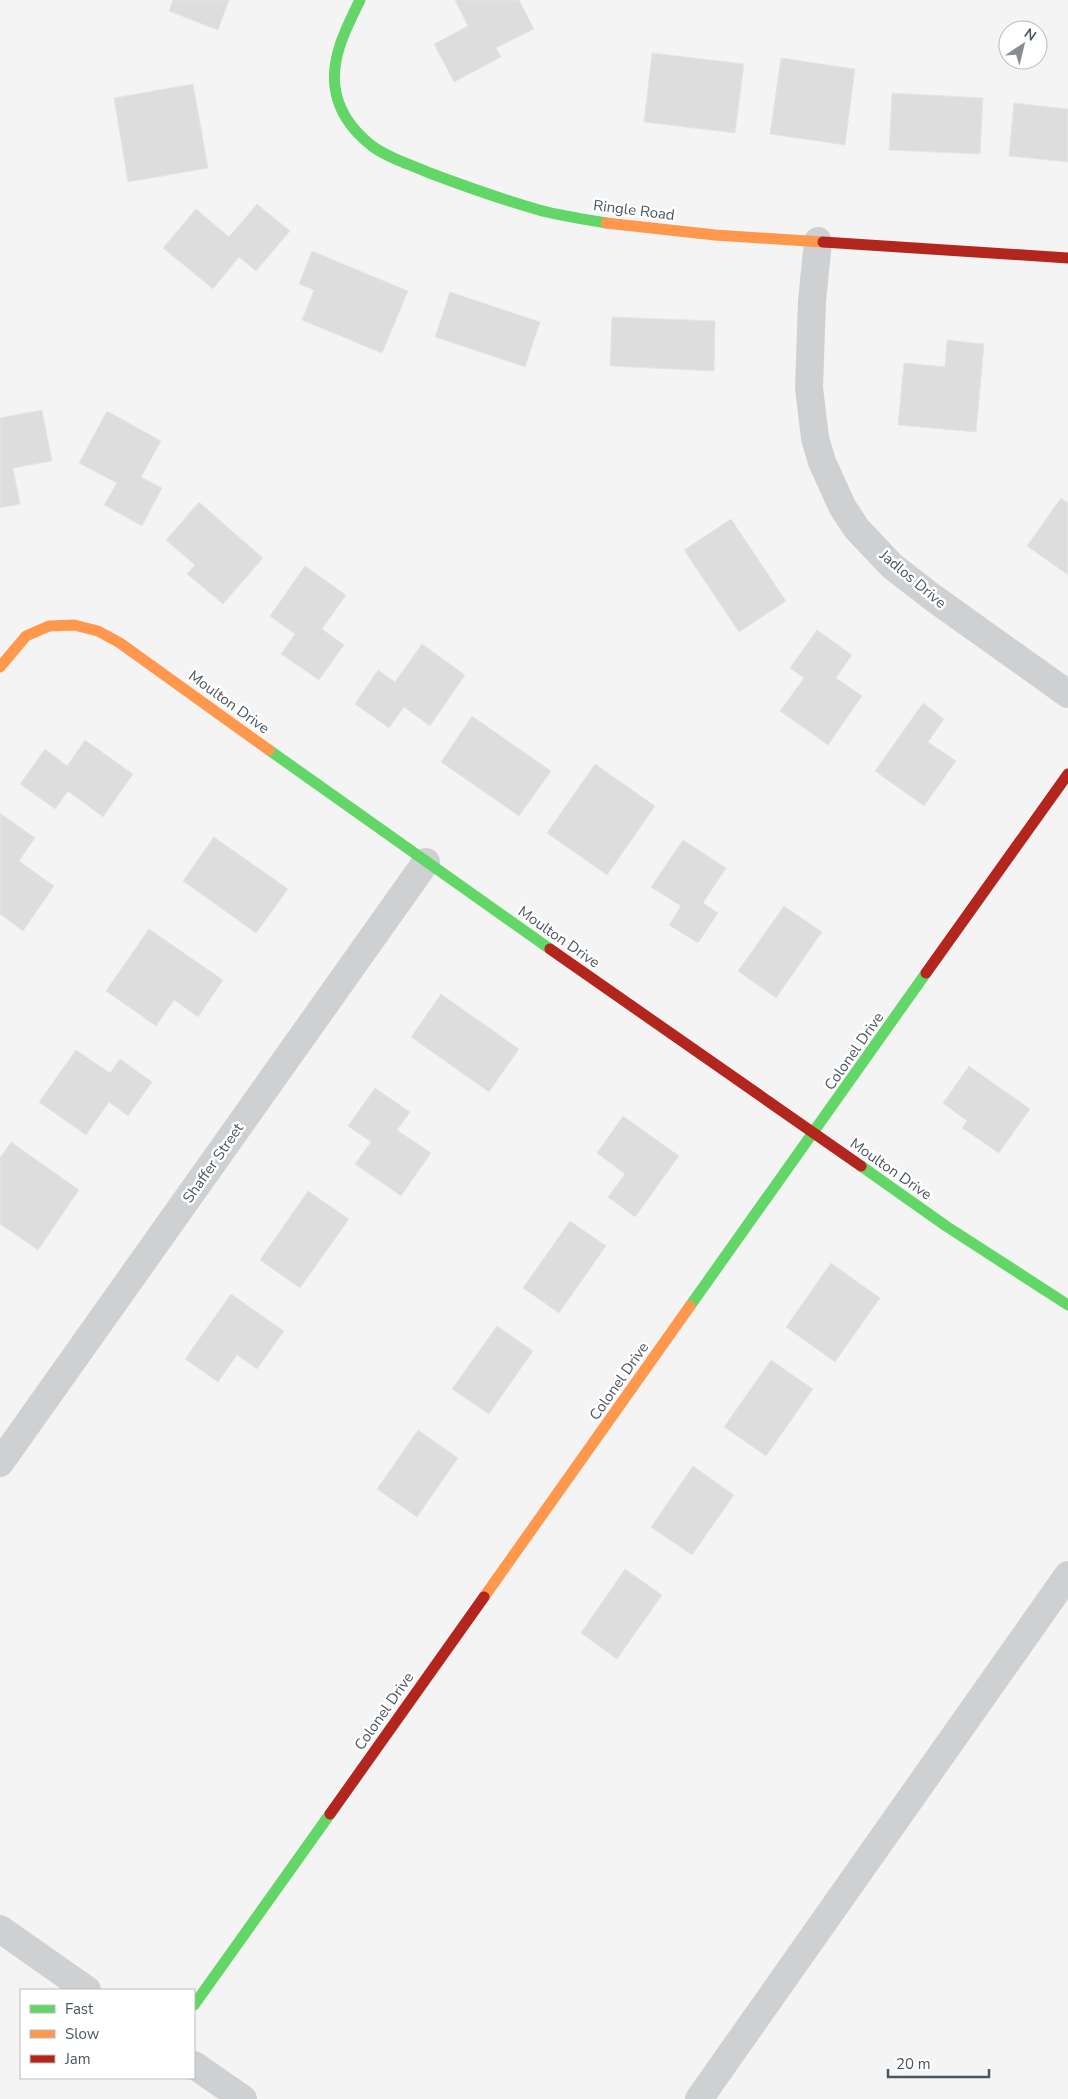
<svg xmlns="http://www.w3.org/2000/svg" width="1068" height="2099" viewBox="0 0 1068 2099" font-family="'Nunito Sans',sans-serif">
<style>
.building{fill:#ddddde;stroke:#e5e6e7}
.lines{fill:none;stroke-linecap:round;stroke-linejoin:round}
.street{stroke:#ced0d2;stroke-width:28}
.fast{stroke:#63d668;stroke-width:11}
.slow{stroke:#ff974d;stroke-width:11}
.jam{stroke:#b3261e;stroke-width:11}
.labels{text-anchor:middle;stroke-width:5;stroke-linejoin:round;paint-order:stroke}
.street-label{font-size:15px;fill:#4a5661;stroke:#fff}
</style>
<rect width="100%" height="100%" fill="#f4f4f4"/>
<path class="building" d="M173,0H229L218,30L169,11Z
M455,0H519L534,29L496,48L501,57L454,82L434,44L468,26Z
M652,53L744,64L735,133L644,122Z
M781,58L855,69L845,145L770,134Z
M193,84L208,168L128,182L114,98Z
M892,93L983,98L980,154L889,150Z
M1014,103L1068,109V162L1009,156Z
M257,204L290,231L256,271L239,257L213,289L163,248L196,209L229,237Z
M312,251L408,291L382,353L302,320L314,290L299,284Z
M450,292L540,322L525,367L435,337Z
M612,317L715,321L714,371L610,366Z
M947,340L984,344L976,432L898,425L904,363L945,367Z
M42,410L52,461L13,468L20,504L0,508V418Z
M107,411L161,441L141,477L162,488L142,526L104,505L117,483L79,463Z
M1061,498L1068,503V575L1027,546Z
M199,502L263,558L223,604L187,574L195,565L166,540Z
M731,519L786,601L739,632L684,550Z
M305,566L346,595L322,629L344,645L319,680L281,654L295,634L270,616Z
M817,630L852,655L836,678L862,696L828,745L780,711L804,678L790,668Z
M422,644L465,675L430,726L404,707L389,728L355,704L378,670L395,682Z
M923,703L944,719L928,742L956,761L924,806L875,771Z
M472,716L551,771L519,816L441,762Z
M85,740L133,774L103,817L68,791L55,809L20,784L45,749L67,766Z
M595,764L655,806L607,875L547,833Z
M0,813L35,838L19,861L54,886L23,931L0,914Z
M214,837L288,889L256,933L183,881Z
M683,840L726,868L703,903L718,913L698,943L669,925L681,906L651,887Z
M784,906L822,932L776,998L738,971Z
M149,929L223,980L198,1017L174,1000L156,1026L106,991Z
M441,994L519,1049L489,1092L411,1037Z
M76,1050L110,1073L120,1059L152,1082L128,1116L109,1102L86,1135L39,1102Z
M969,1066L1030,1109L999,1153L962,1128L967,1121L943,1103Z
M375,1088L410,1112L397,1130L431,1153L401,1196L355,1164L371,1142L348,1126Z
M623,1116L679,1156L635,1217L608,1197L625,1174L597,1153Z
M11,1142L79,1190L38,1250L0,1224V1158Z
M308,1191L349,1219L300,1288L260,1260Z
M570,1221L606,1246L559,1313L523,1288Z
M831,1263L880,1298L835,1362L786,1327Z
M231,1294L284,1331L257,1369L237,1355L218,1382L185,1359Z
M497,1326L533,1351L489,1414L452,1389Z
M771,1360L813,1389L766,1456L724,1427Z
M418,1430L458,1458L417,1517L377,1489Z
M693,1466L734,1495L692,1555L651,1527Z
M625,1569L662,1595L617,1659L581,1633Z"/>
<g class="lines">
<path class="street" d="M818,241L812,301L809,388L815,438L822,462L843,508L857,529L892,566L932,597L1068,694
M0,1463L426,862
M0,1929L87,1990
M194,2065L243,2099
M699,2099L1068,1575"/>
<path class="fast" d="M360,0C347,27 331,56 335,87C338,111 353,131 372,146C388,158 409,164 427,172C464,186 501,199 539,210C561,216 584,219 606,223
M269,750L550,949
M861,1166L946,1226L1068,1305
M690,1306L926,973
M194,2005L330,1814"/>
<path class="slow" d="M606,223L715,235L823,242
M0,667L26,636L49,626L74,625L98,631L120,643L269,750
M484,1597L690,1306"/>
<path class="jam" d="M823,242L1068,258
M550,949L861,1166
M926,973L1068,774
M330,1814L484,1597"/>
</g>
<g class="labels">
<g class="street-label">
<text transform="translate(634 210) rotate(7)" y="5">Ringle Road</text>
<text transform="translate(913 579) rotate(40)" y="5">Jadlos Drive</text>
<text transform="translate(229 702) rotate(36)" y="5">Moulton Drive</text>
<text transform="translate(559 937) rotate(35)" y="5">Moulton Drive</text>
<text transform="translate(854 1051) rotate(-55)" y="5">Colonel Drive</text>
<text transform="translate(213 1163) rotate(-55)" y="5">Shaffer Street</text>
<text transform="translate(891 1169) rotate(35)" y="5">Moulton Drive</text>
<text transform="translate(619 1381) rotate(-55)" y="5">Colonel Drive</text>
<text transform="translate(384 1711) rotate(-55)" y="5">Colonel Drive</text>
</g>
</g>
<rect x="20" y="1989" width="175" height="90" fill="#ffffff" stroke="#b7bbc0"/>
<rect x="30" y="2005" width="25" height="8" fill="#63d668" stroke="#b7bbc0"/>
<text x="65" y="2014" font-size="15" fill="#4a5661">Fast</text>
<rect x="30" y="2030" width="25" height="8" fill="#ff974d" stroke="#b7bbc0"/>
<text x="65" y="2039" font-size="15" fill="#4a5661">Slow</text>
<rect x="30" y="2055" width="25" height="8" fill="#b3261e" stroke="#b7bbc0"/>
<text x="65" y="2064" font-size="15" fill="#4a5661">Jam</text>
<g transform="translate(1023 45) rotate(35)"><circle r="24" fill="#ffffff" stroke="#b7bbc0"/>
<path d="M0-4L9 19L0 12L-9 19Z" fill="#868d94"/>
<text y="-8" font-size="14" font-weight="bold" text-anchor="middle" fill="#4a5661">N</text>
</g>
<path d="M888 2069v8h101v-8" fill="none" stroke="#4a5661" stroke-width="2.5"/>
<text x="896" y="2069" font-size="15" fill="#4a5661" stroke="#ffffff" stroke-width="4" paint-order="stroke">20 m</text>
</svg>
